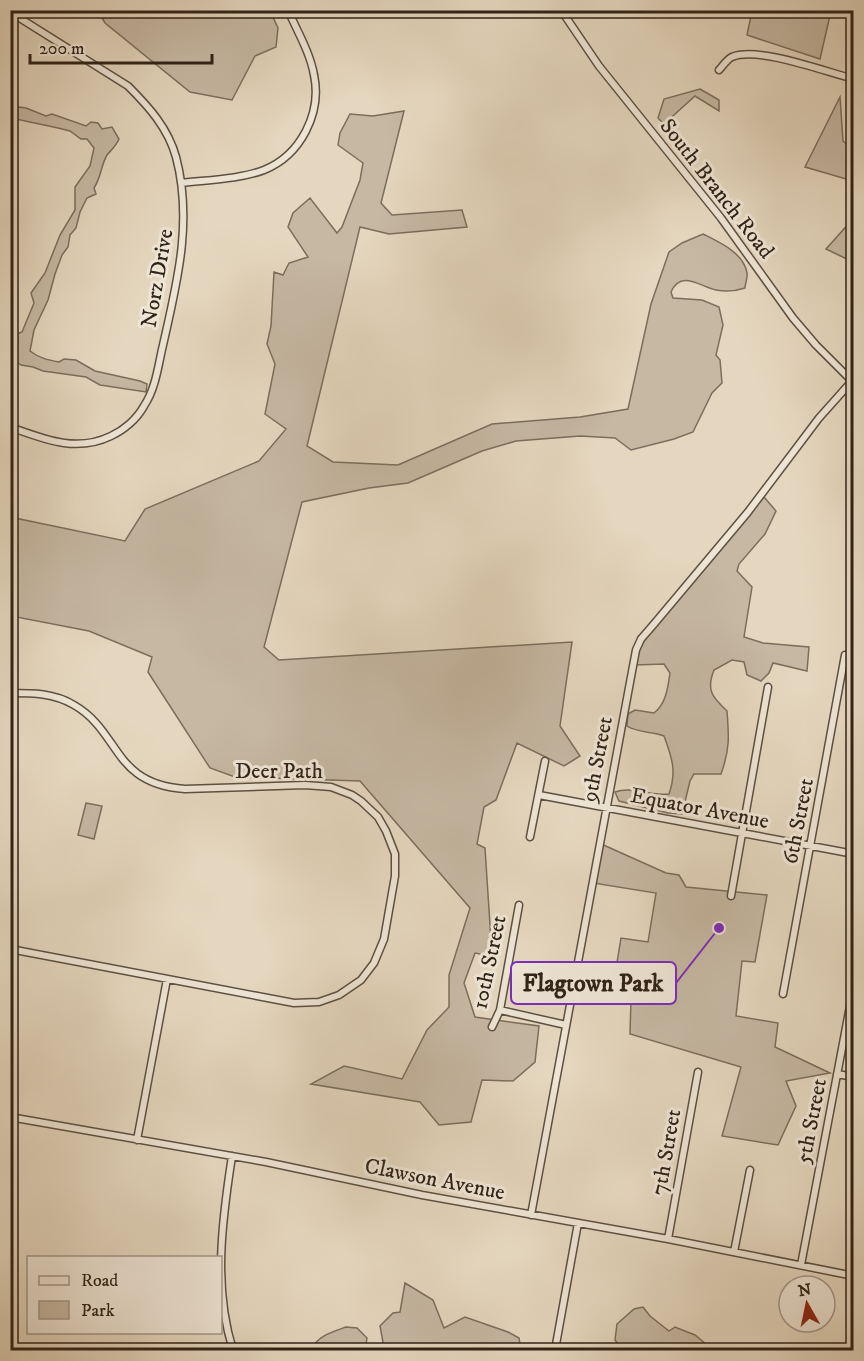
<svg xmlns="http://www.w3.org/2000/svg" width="864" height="1361" viewBox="0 0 864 1361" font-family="'IM FELL DW Pica',serif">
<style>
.green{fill:#c6b8a3;stroke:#7b6e5e;stroke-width:1.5}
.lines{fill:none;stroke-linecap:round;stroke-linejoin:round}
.minor-casing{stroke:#5d5042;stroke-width:9}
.minor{stroke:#eee5d5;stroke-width:6}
.labels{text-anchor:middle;stroke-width:6;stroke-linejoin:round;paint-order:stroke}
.street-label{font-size:22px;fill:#302318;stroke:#eee5d5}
.leader{fill:none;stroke:#7b2cbf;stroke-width:2}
.callout-dot{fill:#7b2cbf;stroke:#eee5d5;stroke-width:2}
.callout{fill:#eee5d5;stroke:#7b2cbf;stroke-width:2}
.callout-label{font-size:24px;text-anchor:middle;font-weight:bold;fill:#302318}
</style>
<rect width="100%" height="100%" fill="#e5d7bf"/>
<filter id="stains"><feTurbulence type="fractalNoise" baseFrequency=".00333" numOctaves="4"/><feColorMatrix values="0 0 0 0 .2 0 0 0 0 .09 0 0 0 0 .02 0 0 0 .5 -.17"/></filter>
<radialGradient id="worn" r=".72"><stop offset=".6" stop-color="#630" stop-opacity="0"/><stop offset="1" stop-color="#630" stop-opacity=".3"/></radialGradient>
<path class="green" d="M98,11H270L278,28L276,47L255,56L232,100L190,92L105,23Z
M752,11H831L820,59L747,35Z
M700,89L719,100V111L695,96L664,124L658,118L664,99Z
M840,97L843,141L853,150V181L805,167Z
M11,106L26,108L46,116L52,114L86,126L91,122L98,123L102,129L112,127L119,139C116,146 112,149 107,155C101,165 101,178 94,188L96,194L87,198L80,212L76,228L70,235L68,247L62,255L55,274L48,300L34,330L30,351C39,358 48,360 59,362L64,359L76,360L95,371L140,381L147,384L146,392L100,385L86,377L43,371L33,367L21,365L15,361L18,341L17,334L22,332L34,303L31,293L45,273L60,235L75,210V187L90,166L94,148L87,139H81L70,131L58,128L11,118Z
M404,111L381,203L392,215L462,210L467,227L389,234L360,227L307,446L333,462L398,465L492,424L580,417L628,409L651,304L669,252L682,243L703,234C719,242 744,253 747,273C748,277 745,284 745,288C736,291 726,292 716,290C701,287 681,269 671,292L673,298L702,300L719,307L723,325L716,355L720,360L722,383L712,393L693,432L674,439L631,450L615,438L580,436L516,441L482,451L408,483L369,488L302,502L264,647L279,660L572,642L560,726L580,756L564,766L517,743L496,800L484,807L477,844L485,848L492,956L475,953L464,983L475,1017L539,1026L535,1062L513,1081L482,1080L471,1122L439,1125L420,1102L311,1084L344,1066L402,1079L427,1030L449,1007V975L470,908L360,781L235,777L210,768L148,672L152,657L89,631L11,616L10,517L125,541L145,509L259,461L286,429L265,414L275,364L267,344L271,326L274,272L283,275L289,263L308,257L288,227L293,213L310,198L337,233L342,227L360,180L363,163L338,145L340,133L350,114L373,116Z
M853,215V262L826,249L851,221Z
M764,497L776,511L765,534L739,564L737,571L752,587L744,637L763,643L809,647L807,671L773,663L769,673L761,681L747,675L744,662L732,660L714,670C706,690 712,697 727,711C729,737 730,749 721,774H694L690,781L682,814L668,813L619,801L615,792C632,786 651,796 669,794C677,771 672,758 664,736C652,731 637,733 627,726L628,714L635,710L654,713C666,704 668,687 670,673L664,664L635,665L638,651L644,638Z
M86,803L102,806L94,839L78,835Z
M599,843L666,873L679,875L686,887L767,895L755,962L742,961L736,1016L778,1023L775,1047L830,1073L786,1081L796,1106L778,1145L722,1136L741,1067L630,1034L631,999L612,993L621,938L648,942L656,893L593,883Z
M405,1283L433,1300L444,1328L465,1317L508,1332L519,1338L521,1350H380L383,1342L380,1326L393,1313L400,1312Z
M643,1307L650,1316L669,1331L675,1327L695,1335L713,1350H623L615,1340L617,1324L634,1309Z
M346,1327L357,1328L367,1338L365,1350H311C317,1336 332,1332 346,1327Z"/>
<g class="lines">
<g class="minor-casing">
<path id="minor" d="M561,10L599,66L721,218L793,318L816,345L853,382
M10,12L128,86C149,107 168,128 176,157C193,221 177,283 163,345C158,366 156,388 144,406C137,419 124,430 111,436C76,453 44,439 10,427
M719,70C723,66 727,59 732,57C758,46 826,72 854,79
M182,183C207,180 241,179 264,170C301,155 322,113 314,75C310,52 297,31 288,10
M10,693C33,693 54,693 74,705C121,732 112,784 185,789L305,785L331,787L352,795L361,801L378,817L386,831L395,854V876L384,939L374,963L361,980L339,995L319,1002L294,1003L10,949
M539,795L854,854
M530,837L545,761
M731,896L768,687
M783,994L845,655
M500,1010L566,1025
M492,1027L500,1010L519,905
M837,1074L854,1077
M10,1117L266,1162L422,1195L668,1239L854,1276
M137,1140L167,979
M232,1156C222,1221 213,1287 233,1350
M531,1215L636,650L641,639L654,624L748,512L819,418L852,381
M668,1239L698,1072
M734,1252L750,1170
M801,1265L854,985
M555,1350L578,1223"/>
</g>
<use href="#minor" class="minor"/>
</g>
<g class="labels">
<g class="street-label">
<text transform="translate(718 188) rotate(52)" y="8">South Branch Road</text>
<text transform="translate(156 278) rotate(-80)" y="8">Norz Drive</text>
<text transform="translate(596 759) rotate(-79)" y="8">9th Street</text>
<text x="279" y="778">Deer Path</text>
<text transform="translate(700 807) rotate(11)" y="8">Equator Avenue</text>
<text transform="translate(797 821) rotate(-79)" y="8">6th Street</text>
<text transform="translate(488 962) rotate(-78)" y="8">10th Street</text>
<text transform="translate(810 1121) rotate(-79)" y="8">5th Street</text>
<text transform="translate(665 1152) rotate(-80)" y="8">7th Street</text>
<text transform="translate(435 1178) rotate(11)" y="8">Clawson Avenue</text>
</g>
</g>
<path class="leader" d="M719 928L676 983"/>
<circle class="callout-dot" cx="719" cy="928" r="6"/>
<rect class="callout" x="511" y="962" width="165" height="42" rx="6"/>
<g class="callout-label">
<text x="593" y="991">Flagtown Park</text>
</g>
<rect width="864" height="1361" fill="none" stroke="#e5d7bf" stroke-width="36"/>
<rect x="12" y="12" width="840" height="1337" fill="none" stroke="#302318" stroke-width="3"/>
<rect x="18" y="18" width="828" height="1325" fill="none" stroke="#302318" stroke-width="1.5"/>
<rect x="27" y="1256" width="195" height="78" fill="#eee5d5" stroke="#a29789" stroke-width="1.5"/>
<rect x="39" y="1276" width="30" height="9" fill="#eee5d5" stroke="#a29789" stroke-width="1.5"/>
<text x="81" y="1286" font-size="18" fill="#302318">Road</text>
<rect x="39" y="1301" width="30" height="18" fill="#c6b8a3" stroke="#a29789" stroke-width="1.5"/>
<text x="81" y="1316" font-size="18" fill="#302318">Park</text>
<g transform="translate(807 1304) rotate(351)"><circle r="28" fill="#eee5d5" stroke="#a29789" stroke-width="1.5"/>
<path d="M0-4.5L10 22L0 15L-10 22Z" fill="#8f2418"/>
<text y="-9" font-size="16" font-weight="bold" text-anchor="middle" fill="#302318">N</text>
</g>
<path d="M30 54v9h182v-9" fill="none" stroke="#302318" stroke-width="3"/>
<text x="39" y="54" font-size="18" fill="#302318" stroke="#eee5d5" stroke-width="4.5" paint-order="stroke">200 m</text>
<rect width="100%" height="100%" filter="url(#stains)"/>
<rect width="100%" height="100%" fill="url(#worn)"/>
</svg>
